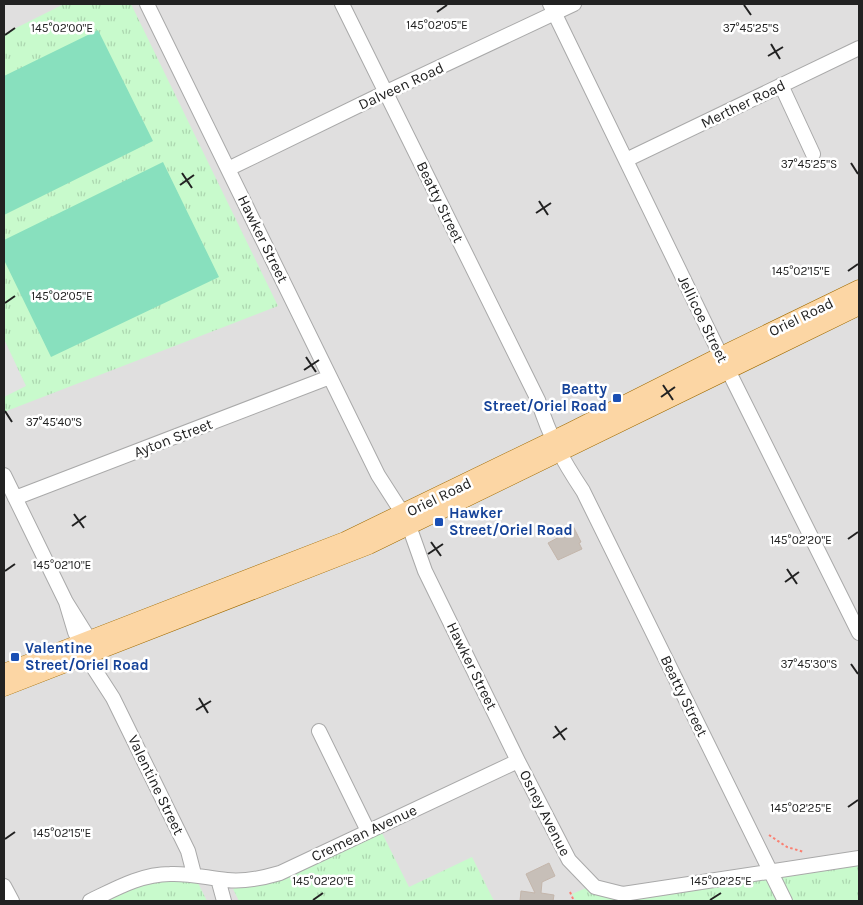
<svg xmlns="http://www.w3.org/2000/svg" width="863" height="905" viewBox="0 0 863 905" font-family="Karla,sans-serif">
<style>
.residential{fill:#e0dfdf}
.park{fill:url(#park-tufts)}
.pitch{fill:#88e0be}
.parking{fill:#e2e2e2}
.building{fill:#c7bfb8;stroke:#c4b6ab}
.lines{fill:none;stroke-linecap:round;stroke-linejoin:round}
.minor-casing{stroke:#a9a9a9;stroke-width:16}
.major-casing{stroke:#a06b00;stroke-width:19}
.path{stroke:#fa8072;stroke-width:2;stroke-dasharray:2.5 2.5;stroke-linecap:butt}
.minor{stroke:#fff;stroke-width:14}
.major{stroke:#fcd6a4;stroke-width:18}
.ticks{fill:none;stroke:#222;stroke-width:2}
.transit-dot{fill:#1a4fb4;stroke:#fff;stroke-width:2}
.labels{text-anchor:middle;stroke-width:5;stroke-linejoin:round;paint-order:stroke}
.street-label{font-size:15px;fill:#222;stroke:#fff}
.transit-label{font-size:15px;font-weight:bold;fill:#164399;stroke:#fff;text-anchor:start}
.ticks-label{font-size:12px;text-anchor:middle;fill:#222;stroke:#fff;stroke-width:5;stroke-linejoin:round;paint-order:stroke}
</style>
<defs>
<pattern id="park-tufts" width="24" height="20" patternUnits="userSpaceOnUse" patternTransform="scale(1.25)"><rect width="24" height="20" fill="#c8facc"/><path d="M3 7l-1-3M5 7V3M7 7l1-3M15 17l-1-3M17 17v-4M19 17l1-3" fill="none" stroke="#acd6af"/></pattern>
</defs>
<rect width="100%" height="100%" fill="#f2efe9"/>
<path class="residential" d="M4,4H859V901H4Z"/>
<path class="park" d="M64,4H131L278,306L4,412V34Z
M381,831L409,887L472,857L494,901H239L233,889L237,887Z
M859,863V901H793L780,875Z
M767,877L779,901H576L572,894L586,888L605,897L627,899Z
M185,880L198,883L207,901H105L144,883Z"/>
<path class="pitch" d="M98,30L153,141L4,215V76Z
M163,162L219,277L51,357L4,260V240Z"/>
<path class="parking" d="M4,339L26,386L4,397Z"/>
<path class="building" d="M573,526L581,542L579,543L582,549L558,560L548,543L561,536L560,534Z
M549,863L555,876L542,882L541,893L554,895L553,901H520L521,891L535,893L526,874Z"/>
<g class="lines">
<g class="minor-casing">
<path id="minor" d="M147,4L378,475L403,514
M342,4L538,400C550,437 561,458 583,491L785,901
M550,4L721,356L859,633
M781,85L813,154
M626,160L859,48
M228,169L376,97L574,4
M4,475L66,602L94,647
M15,498L330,377
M409,526L425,571L518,761L569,860L595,887L623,894L859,858
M66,602L75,632L80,643L93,667L113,698L188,851L194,874
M319,731L368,831
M218,879L224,901
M4,886L12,901
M90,901C115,889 141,874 170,874C189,873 207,878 227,880C245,882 263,878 280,873L518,761"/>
</g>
<g class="major-casing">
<path id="major" d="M4,673L345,541L570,432L713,360L859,289
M4,687L369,545L859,306"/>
</g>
<path class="path" d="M769,835L787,847L804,852
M570,892L574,901"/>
<use href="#minor" class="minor"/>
<use href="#major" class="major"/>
</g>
<path class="ticks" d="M744,5L751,15M437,12L447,5M5,35L15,28M771,44L780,59M768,56L783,47M851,163L858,174M182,173L192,188M180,185L194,175M539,201L548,215M536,213L551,203M848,271L858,264M5,303L15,296M306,357L316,372M304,370L319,360M663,385L673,400M661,397L675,387M5,411L12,422M74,514L84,528M72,526L86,516M848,539L858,532M431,542L441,556M428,554L443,544M787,569L797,584M5,571L15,564M785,582L799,572M851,664L858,674M199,698L208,713M196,710L211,701M555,726L565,740M553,738L567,728M848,807L858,800M5,839L15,832M313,900L323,893M710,900L721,893"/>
<g class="transit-dot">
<rect x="612" y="393" width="10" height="10" rx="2.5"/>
<rect x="434" y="517" width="10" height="10" rx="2.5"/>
<rect x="10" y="652" width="10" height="10" rx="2.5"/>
</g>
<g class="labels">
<g class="street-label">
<text transform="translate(401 86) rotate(-25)" y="5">Dalveen Road</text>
<text transform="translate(743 104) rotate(-26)" y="5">Merther Road</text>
<text transform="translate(440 202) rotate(64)" y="5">Beatty Street</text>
<text transform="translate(263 239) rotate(64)" y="5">Hawker Street</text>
<text transform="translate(801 317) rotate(-26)" y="5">Oriel Road</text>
<text transform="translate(703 319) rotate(64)" y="5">Jellicoe Street</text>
<text transform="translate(173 438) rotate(-21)" y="5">Ayton Street</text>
<text transform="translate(439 497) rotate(-26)" y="5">Oriel Road</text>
<text transform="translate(472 666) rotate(64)" y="5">Hawker Street</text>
<text transform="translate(684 696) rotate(64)" y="5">Beatty Street</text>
<text transform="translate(156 785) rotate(64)" y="5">Valentine Street</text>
<text transform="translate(545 813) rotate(63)" y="5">Osney Avenue</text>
<text transform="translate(364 833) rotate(-25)" y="5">Cremean Avenue</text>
</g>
<g class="transit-label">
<text x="607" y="394" text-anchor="end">Beatty<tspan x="607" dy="17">Street/Oriel Road</tspan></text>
<text x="449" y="518">Hawker<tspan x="449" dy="17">Street/Oriel Road</tspan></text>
<text x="25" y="653">Valentine<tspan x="25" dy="17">Street/Oriel Road</tspan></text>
</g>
</g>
<g class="ticks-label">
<text x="437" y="29">145°02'05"E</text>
<text x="751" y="32">37°45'25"S</text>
<text x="62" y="32">145°02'00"E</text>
<text x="809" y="168">37°45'25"S</text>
<text x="801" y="275">145°02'15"E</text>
<text x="62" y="300">145°02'05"E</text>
<text x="54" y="426">37°45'40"S</text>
<text x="801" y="544">145°02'20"E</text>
<text x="62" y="569">145°02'10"E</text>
<text x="809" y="668">37°45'30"S</text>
<text x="801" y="812">145°02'25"E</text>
<text x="62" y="837">145°02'15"E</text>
<text x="323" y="885">145°02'20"E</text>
<text x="721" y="885">145°02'25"E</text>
</g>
<rect width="863" height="905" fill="none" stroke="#222222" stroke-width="10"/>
</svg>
